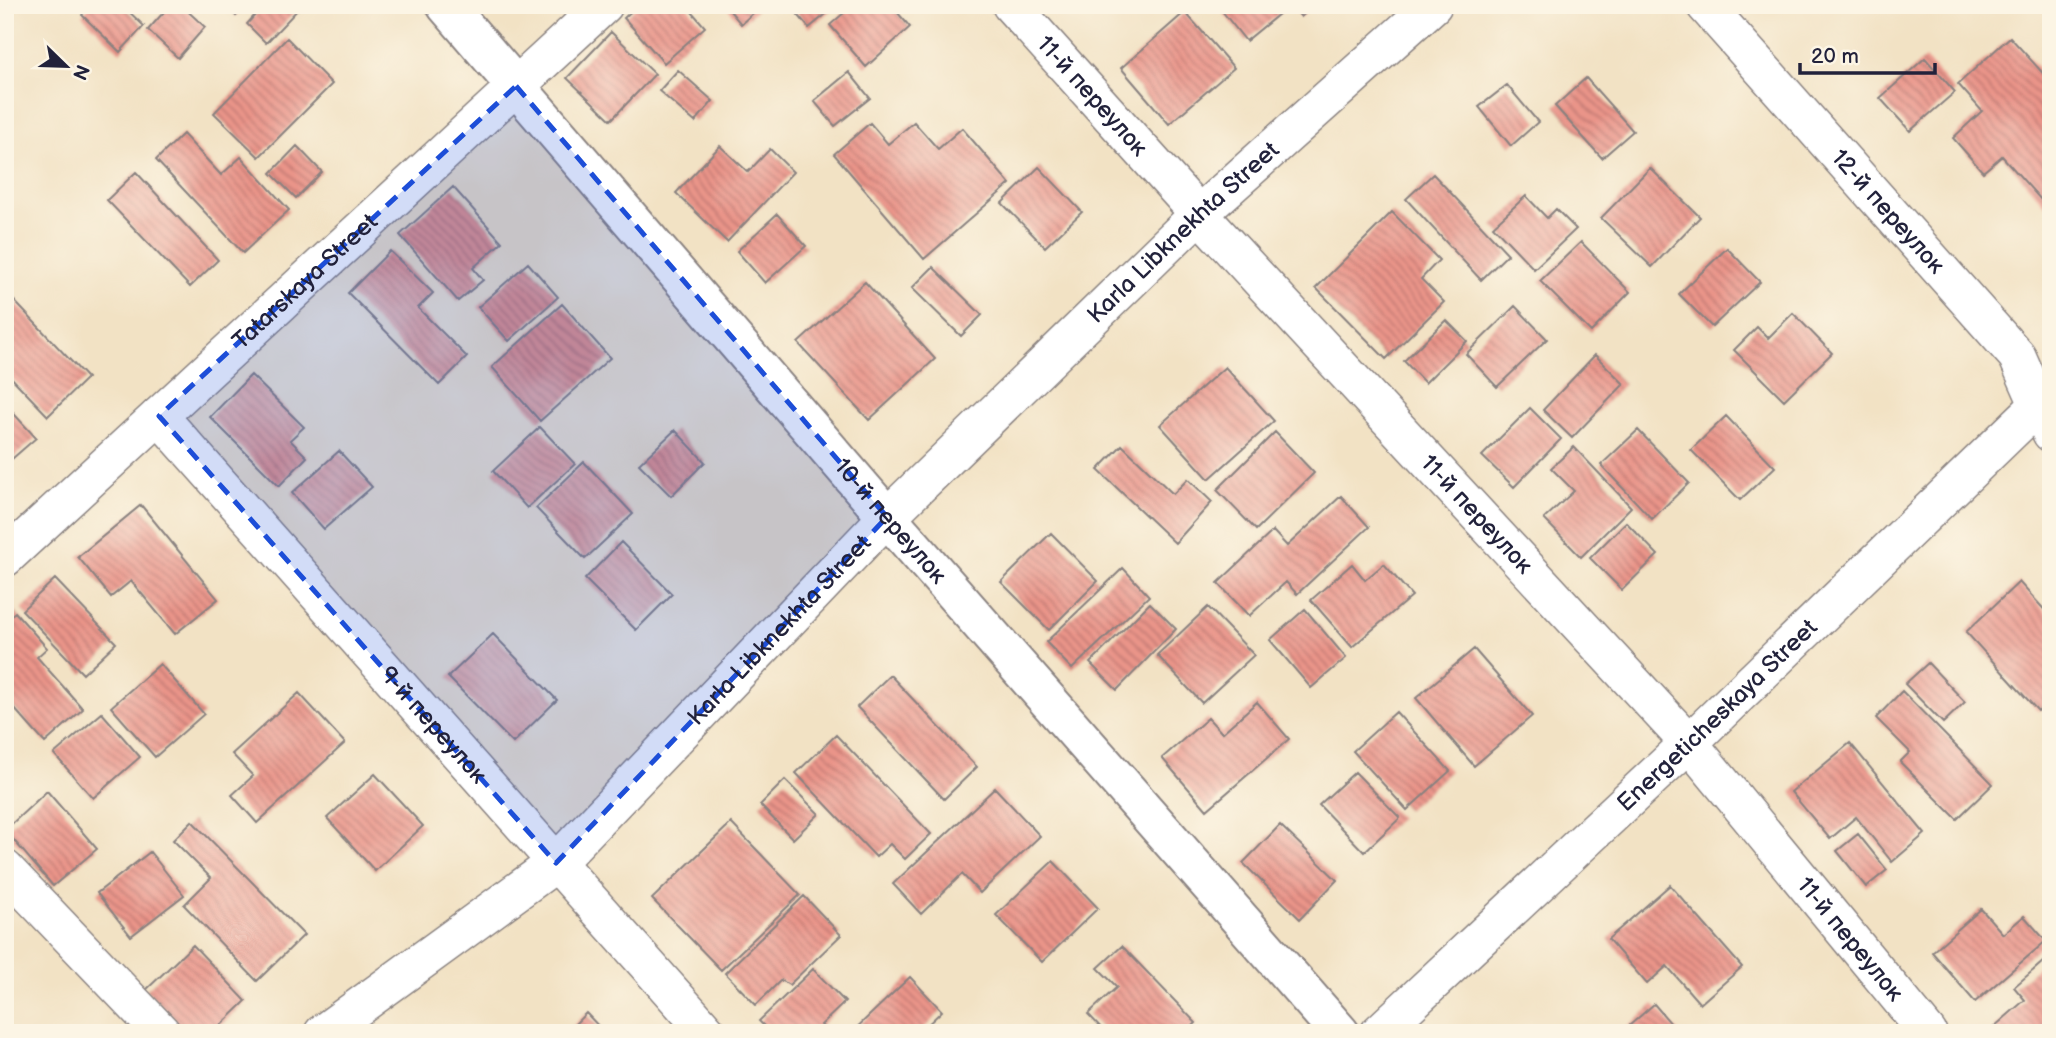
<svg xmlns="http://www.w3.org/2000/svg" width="2056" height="1038" viewBox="0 0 2056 1038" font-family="'Balsamiq Sans',sans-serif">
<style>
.building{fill:url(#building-back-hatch)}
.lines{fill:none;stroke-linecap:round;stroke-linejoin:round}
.minor-casing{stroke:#8a8280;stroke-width:40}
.tertiary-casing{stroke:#8a8280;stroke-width:42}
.minor{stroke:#fff;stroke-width:37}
.tertiary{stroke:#fff;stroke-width:38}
.marked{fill:#1d4ed8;fill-opacity:0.2;stroke:#1d4ed8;stroke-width:5;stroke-dasharray:14 9;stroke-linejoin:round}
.labels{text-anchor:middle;stroke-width:5;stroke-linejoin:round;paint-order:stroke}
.street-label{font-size:24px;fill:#22223b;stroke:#fcf5e5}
</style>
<defs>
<pattern id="building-back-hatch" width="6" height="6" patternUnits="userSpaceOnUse" patternTransform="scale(1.75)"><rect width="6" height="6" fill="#ea9489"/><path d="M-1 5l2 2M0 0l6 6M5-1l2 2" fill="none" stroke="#bd7871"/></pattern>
</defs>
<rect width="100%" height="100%" fill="#fcf5e5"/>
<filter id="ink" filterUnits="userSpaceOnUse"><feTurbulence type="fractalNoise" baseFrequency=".0143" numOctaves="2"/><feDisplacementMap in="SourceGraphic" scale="14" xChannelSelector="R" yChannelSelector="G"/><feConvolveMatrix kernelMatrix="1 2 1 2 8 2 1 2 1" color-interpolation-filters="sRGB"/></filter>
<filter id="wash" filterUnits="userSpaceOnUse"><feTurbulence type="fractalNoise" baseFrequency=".00686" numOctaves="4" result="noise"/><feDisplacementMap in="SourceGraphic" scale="28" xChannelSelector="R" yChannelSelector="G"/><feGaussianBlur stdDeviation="1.57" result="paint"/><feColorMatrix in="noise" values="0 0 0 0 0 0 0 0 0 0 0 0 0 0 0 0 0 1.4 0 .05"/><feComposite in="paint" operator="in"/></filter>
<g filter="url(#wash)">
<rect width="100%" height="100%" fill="#f2e2c4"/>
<g id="blocks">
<path class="building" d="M90,5H122L144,26L120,52L82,15Z
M170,5H181L205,27L178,58L148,30Z
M226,5H247L236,16Z
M264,5H302L266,43L247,24Z
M638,5H686L705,27L664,63L624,18Z
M725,5H762L741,24Z
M790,5H837L809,28Z
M853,5H891L910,27L866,67L830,25Z
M1230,5H1282L1285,9L1246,41L1222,11Z
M1291,5H1314L1301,17Z
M1185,12L1234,68L1169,124L1121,68Z
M611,32L655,74L611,120L567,78Z
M2010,37L2051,82V211L2002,156L1983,172L1953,138L1982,111L1958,84Z
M287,38L332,84L259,157L214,113Z
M1925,58L1955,92L1910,131L1880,98Z
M678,70L713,101L695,122L659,91Z
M849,72L870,98L835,126L814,101Z
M1586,78L1633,131L1602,158L1555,106Z
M1507,85L1538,122L1511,146L1479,107Z
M914,122L938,149L962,128L1010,184L924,259L834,154L870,123L888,144Z
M183,134L221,175L241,157L289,210L243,253L156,160Z
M297,146L322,172L296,198L271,173Z
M720,146L748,172L770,149L793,172L727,242L676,193Z
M1039,167L1082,212L1045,247L1002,203Z
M1650,168L1700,217L1652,267L1601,218Z
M136,172L218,260L190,287L107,200Z
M1433,174L1508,254L1481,280L1406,199Z
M453,187L502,242L473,268L483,280L458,301L400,235Z
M1526,196L1547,218L1556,209L1576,229L1534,269L1493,226Z
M1392,212L1439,260L1421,279L1444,302L1386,359L1316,288Z
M777,214L806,246L765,283L737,251Z
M1581,242L1630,292L1591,332L1540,281Z
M1727,248L1760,282L1712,327L1679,294Z
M390,251L433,293L418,308L467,357L439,385L348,293Z
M528,263L558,297L509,341L478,307Z
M933,267L982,315L961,336L912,288Z
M865,282L935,359L869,420L798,343Z
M5,291L87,378L48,416L5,371V343L13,336L5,328Z
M562,304L610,358L540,421L492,367Z
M1515,306L1547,339L1497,387L1466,354Z
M1793,313L1832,353L1784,400L1734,350L1757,327L1768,338Z
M1446,320L1467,341L1425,383L1404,361Z
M1595,355L1624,384L1572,438L1543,410Z
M1225,367L1274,421L1209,479L1160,425Z
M251,375L304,427L290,440L307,457L279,486L210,417Z
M5,404L36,438L5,465Z
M1530,408L1561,439L1514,487L1482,456Z
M1726,416L1775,467L1740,500L1691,450Z
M540,427L575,464L527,508L493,471Z
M675,430L705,462L671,496L639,464Z
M1638,430L1689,483L1652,519L1601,465Z
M1275,432L1314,473L1256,530L1217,490Z
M1122,445L1173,494L1188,479L1212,502L1175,543L1098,470Z
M1574,447L1631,507L1581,557L1544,519L1574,491L1551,468Z
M339,451L372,487L324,529L292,493Z
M584,462L633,514L585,559L536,508Z
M1341,496L1369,527L1297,594L1286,582L1249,616L1218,583L1273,531L1287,546Z
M141,505L218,599L175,634L131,581L111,597L78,557Z
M1626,522L1658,555L1622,590L1590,558Z
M1051,533L1098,581L1049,630L1001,582Z
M621,542L672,594L636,630L585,579Z
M1352,564L1365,580L1384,564L1412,596L1352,647L1311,600Z
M1123,568L1149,596L1072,669L1046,642Z
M55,579L116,643L83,674L22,610Z
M2019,582L2051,617V700L2038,711L1966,632Z
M1150,603L1176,629L1117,690L1090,663Z
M1208,607L1254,655L1202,703L1157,655Z
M1305,609L1346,658L1311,688L1270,640Z
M15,612L47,648L37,657L83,709L45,743L5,698V620Z
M493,634L557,700L513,743L448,677Z
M1474,649L1532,716L1474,766L1416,698Z
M1928,663L1965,702L1943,723L1905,684Z
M160,664L204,714L155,757L111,707Z
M890,675L977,767L944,799L857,707Z
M1902,691L1993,784L1957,819L1900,762L1910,752L1876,718Z
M299,693L345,743L257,823L232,795L253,776L232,754Z
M1257,702L1289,739L1207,810L1162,758L1208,718L1222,733Z
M1396,712L1450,771L1407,810L1353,751Z
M102,713L140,757L93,798L54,754Z
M836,735L931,834L905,859L890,844L876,857L796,773Z
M1850,743L1925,834L1892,862L1856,817L1830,839L1791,792Z
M1355,772L1400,818L1364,852L1319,805Z
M375,774L423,826L375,871L327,818Z
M785,780L819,814L793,839L760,805Z
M995,788L1040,836L980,893L962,874L921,914L893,884Z
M47,791L97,849L53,886L5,830Z
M192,821L304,935L257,981L184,905L211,878L173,840Z
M731,823L800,895L721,970L652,899Z
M1280,825L1337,880L1300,919L1243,863Z
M1858,834L1887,870L1866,887L1837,851Z
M150,852L184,895L131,936L97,893Z
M1053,861L1098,908L1042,962L996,915Z
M1670,885L1742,967L1700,1004L1667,966L1647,984L1608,939Z
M804,896L841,935L789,985L781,980L756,1005L725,973Z
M1981,909L2003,934L2024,916L2046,941L1975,1002L1932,952Z
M193,945L246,1001L213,1033H187L146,990Z
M1122,946L1196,1023L1186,1033H1106L1088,1014L1117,987L1098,968Z
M2051,955V1033H2000L1994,1027L2025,1000L2014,987Z
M813,969L845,1002L821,1025L829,1033H771L759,1021Z
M910,977L942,1011L919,1033H851Z
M1654,1004L1679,1033H1621Z
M586,1013L605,1033H566Z"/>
</g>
</g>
<g filter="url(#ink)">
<use href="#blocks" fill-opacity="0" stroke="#8a8280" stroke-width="2"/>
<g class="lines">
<g class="minor-casing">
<g id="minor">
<path id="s1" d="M1011,5L1199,214L1689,743L1928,1033"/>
<path id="s2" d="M1705,5L2017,356L2051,433"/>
<path id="s3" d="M159,416L708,1033"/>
<path id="s4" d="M5,558L604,5"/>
<path d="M5,869L162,1033"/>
<path id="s5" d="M323,1033L556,863L887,517L1199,214L1433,5"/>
<path id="s6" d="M1379,1033L1689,743L2051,393"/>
</g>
</g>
<g class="tertiary-casing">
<g id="tertiary">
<path id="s7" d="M446,5L887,517L1340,1033"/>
</g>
</g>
<use href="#minor" class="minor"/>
<use href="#tertiary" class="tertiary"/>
</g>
</g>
<path class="marked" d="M516,86L887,517L556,863L159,416Z"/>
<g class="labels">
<g class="street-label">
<text dy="8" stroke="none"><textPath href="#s1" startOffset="122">11-й переулок</textPath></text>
<text dy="8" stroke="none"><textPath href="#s2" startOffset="276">12-й переулок</textPath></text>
<text dy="8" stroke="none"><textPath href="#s5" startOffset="1178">Karla Libknekhta Street</textPath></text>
<text dy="8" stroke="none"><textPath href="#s4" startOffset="408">Tatarskaya Street</textPath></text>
<text dy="8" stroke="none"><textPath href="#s1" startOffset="690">11-й переулок</textPath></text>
<text dy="8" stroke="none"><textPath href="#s7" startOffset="681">10-й переулок</textPath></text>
<text dy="8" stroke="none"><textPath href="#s5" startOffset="611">Karla Libknekhta Street</textPath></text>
<text dy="8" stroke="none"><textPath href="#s6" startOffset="464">Energeticheskaya Street</textPath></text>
<text dy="8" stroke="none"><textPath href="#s3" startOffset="413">9-й переулок</textPath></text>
<text dy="8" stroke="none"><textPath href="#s1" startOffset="1256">11-й переулок</textPath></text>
</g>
</g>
<rect width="2056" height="1038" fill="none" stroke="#fcf5e5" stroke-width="28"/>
<g transform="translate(66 66) rotate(113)" stroke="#fcf5e5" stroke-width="5" paint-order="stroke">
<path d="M0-5L12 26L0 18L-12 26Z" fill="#22223b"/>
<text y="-10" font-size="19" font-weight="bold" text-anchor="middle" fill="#22223b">N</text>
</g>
<path d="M1800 63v10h135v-10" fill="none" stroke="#22223b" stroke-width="3.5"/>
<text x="1811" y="63" font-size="21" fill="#22223b" stroke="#fcf5e5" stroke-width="5" paint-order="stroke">20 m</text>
</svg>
